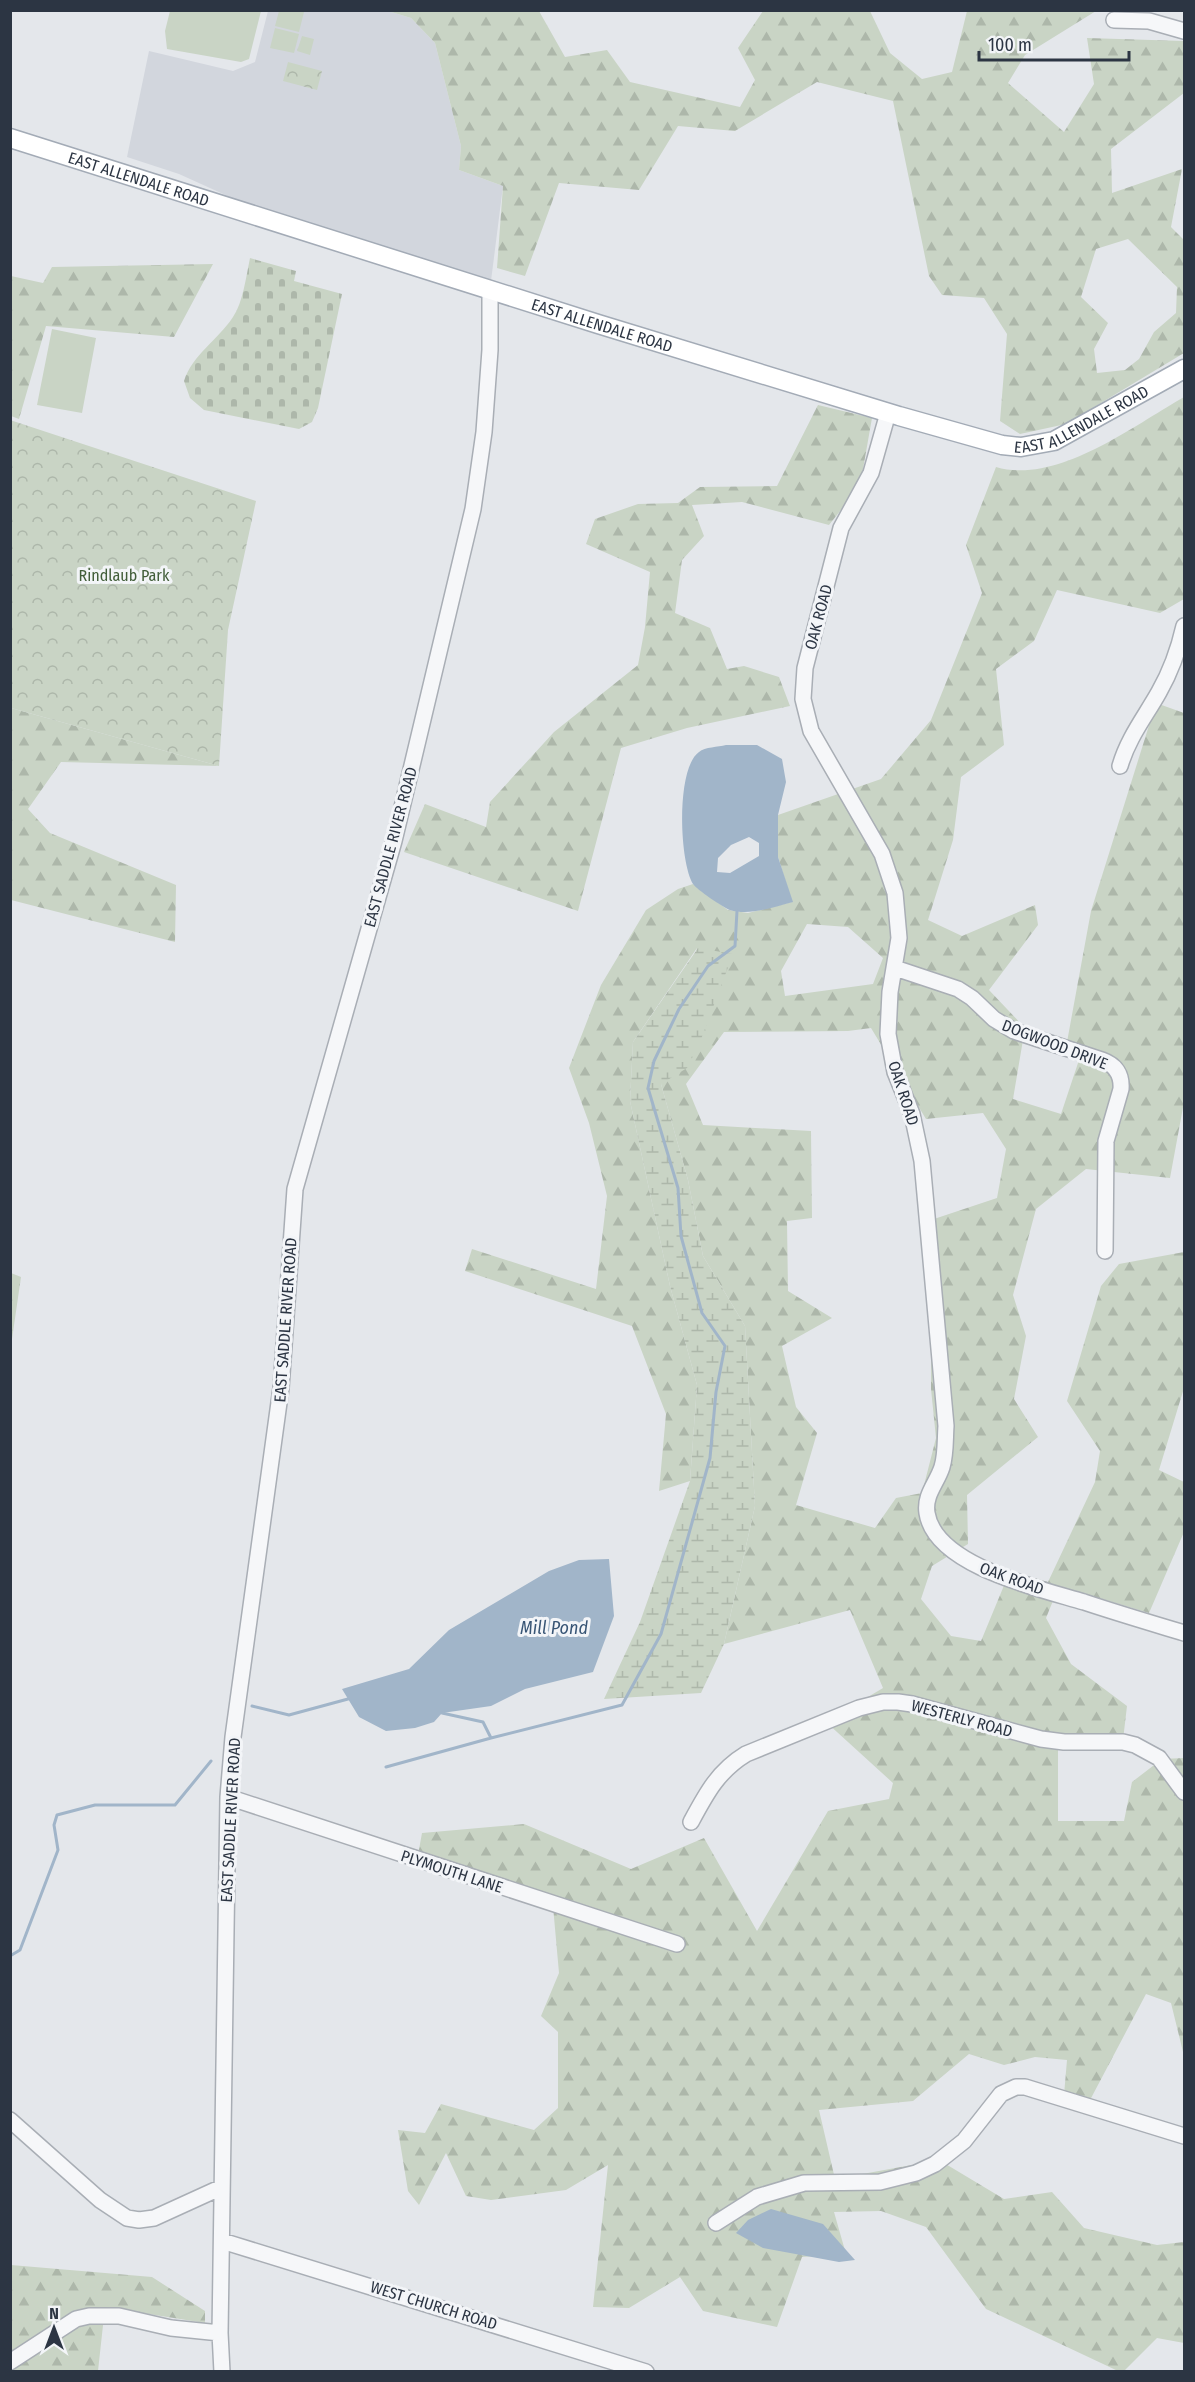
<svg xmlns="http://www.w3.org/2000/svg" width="1195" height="2382" viewBox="0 0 1195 2382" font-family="'Fira Sans Condensed',sans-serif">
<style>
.built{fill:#d2d6dd}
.forest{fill:url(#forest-firs);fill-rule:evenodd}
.wetland{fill:url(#wetland-marsh)}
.cemetery{fill:url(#cemetery-stones)}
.park{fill:url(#park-crowns)}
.pitch{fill:#c9d4c5}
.water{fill:#a1b5c9;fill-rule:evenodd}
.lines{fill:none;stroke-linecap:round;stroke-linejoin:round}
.stream{stroke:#a1b5c9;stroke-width:3}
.minor-casing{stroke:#a9aeb5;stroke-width:18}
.major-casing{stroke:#a3abb6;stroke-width:21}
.minor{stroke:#f6f7f9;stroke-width:15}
.major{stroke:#fff;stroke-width:18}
.labels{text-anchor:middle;stroke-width:6;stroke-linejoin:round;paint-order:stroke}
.street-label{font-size:16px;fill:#2c3543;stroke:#f3f5f8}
.park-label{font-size:16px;fill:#425e3a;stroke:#f3f5f8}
.water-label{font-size:18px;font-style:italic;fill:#385575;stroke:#f3f5f8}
</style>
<defs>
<pattern id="forest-firs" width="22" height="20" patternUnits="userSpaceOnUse" patternTransform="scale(1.5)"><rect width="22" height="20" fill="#c9d4c5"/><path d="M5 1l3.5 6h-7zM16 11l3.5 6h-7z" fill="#adb7aa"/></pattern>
<pattern id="wetland-marsh" width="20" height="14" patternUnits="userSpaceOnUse" patternTransform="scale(1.5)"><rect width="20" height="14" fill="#c9d4c5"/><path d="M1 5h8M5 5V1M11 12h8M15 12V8" fill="none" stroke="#adb7aa"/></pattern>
<pattern id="cemetery-stones" width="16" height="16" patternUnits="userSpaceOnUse" patternTransform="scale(1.5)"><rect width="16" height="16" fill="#c9d4c5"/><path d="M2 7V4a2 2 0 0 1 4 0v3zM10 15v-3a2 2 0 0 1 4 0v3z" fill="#adb7aa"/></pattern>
<pattern id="park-crowns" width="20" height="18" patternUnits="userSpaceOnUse" patternTransform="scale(1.5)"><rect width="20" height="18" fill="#c9d4c5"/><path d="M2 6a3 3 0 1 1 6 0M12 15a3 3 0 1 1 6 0" fill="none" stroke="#adb7aa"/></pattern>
</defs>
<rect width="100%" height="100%" fill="#e4e7eb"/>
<path class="built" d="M268,11H388L411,18L435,43L461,146L459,170L503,186L491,281L252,207L179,174L127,157L149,51L233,71L255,62Z"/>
<path class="forest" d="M388,11H539L565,57L607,50L630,82L740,107L755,80L738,48L763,11H870L890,53L922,79L952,72L967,11H1096L1025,55L1008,83L1064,132L1094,84L1087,38L1184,41V93L1111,149L1112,193L1182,169L1171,227L1184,240V353L1066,424L1020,434L1000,421L1007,334L984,298L942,295L929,276L893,101L817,82L735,131L678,126L639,190L559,183L525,276L497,268L503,186L459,170L461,146L435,43L411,18ZM1128,239L1177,287L1176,313L1154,332L1139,359L1125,370L1097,373L1094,349L1108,323L1081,297L1096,249Z
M213,264L174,337L46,326L19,419L11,416V276L43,283L52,267Z
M1184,397V599L1160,613L1057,590L1034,641L996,669L1004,745L961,777L953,840L928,920L962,936L1035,905L1038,925L989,990L1025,1028L1013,1099L1061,1114L1083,1048L1067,1042L1091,911L1156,703L1184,713V1102L1170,1178L1086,1169L1036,1209L1013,1295L1026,1336L1014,1399L1038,1437L967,1495L968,1544L932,1566L921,1599L951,1636L981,1641L1010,1571L1048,1582L1095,1482L1100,1451L1067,1401L1101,1286L1119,1264L1184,1252V1388L1159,1470L1184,1482V1532L1149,1613L1059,1586L1046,1618L1071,1664L1127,1706L1123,1740L1058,1736V1821H1124L1132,1782L1162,1759L1184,1758V2056L1171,2003L1146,1994L1089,2102L1064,2095L1067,2060L1035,2057L1004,2065L969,2054L913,2101L819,2110L835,2179L939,2160L1004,2199L1052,2192L1084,2228L1157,2245L1184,2242V2343L1157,2338L1124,2371H1118L986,2309L926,2227L881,2211L834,2212L846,2254L802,2257L777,2327L703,2311L680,2277L629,2308L593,2307L608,2165L566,2190L491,2200L466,2196L446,2153L419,2205L408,2191L398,2130L425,2133L441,2104L534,2130L558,2108V2032L541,2016L559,1973L552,1895L418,1855L422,1833L524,1824L631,1869L704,1838L757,1931L828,1811L889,1799L893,1783L826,1722L883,1688L850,1610L724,1644L755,1506L745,1326L703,1256L688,1180L661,1084L697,948L633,1042L630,1101L670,1286L697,1385L690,1481L659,1491L666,1414L632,1326L465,1271L472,1249L596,1289L607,1196L589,1123L569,1068L601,985L646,910L678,889L693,884L728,910L748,913L792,902L778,857V815L881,779L931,720L982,593L966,545L996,467C1057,485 1133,426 1184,397ZM807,924L848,927L883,958L873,984L785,996L781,971ZM871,1028L926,1119L983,1113L1006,1149L997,1198L931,1220V1389L936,1438L922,1493L896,1498L875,1528L796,1505L817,1433L796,1407L782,1346L832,1318L788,1291L787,1221L812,1218L811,1131L703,1125L686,1084L724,1032L848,1031Z
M818,405L872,418L860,486L829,525L742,502L692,505L704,536L682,560L675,613L710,628L727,669L744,666L779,677L790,706L687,728L621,748L578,911L404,852L425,804L486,827L490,802L554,732L638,665L645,627L650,572L586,544L595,519L638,504L678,503L700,487L777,486Z
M11,708L219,766L61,762L28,809L50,833L176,885L175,942L11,900Z
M11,1273L21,1277L11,1346L10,1273Z
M11,2265L152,2277L205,2311V2323L105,2307L98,2371L11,2372Z"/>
<path class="wetland" d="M698,948L733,954L700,1042L687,1068L661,1084L688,1180L703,1256L745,1326L755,1506L724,1644L701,1693L604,1699L640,1622L690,1481L697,1385L670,1286L630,1101L633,1042Z"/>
<path class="cemetery" d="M250,258L296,271L294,281L342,294L318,408L312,422L299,429L204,410L190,398L184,381C193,354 217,341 233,317C243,302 246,277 250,258Z"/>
<path class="park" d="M302,36L314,39L310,55L297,51Z
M288,62L322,71L317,90L283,81Z
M10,420L256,501L228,630L219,766L11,708Z"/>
<path class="pitch" d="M170,11H261L249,59L241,62L167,49L165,31Z
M279,11L304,12L299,32L275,26Z
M275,28L299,34L294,53L270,48Z
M52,329L96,338L82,413L37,405Z"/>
<path class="water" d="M726,745H757L782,759L786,782L778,815V857L793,902C773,907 750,916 730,910C724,908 696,889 693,884C679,861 676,768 699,752C705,747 718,747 726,745ZM749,837L759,843V856L730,873L717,872L718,858L731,845Z
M609,1559L614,1616L593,1672L525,1689L491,1706L442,1713L434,1722L415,1728L386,1731L359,1717L342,1689L409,1669L449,1630L549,1571L579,1560Z
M771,2209L823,2224L855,2260L839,2262L763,2248L736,2233L748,2220Z"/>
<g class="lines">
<path class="stream" d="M252,1706L289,1715L348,1699
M442,1713L483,1722L491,1738L622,1705L661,1634L710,1458L716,1392L725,1346L702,1313L681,1236L678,1188L648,1088L654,1061L679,1009L708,966L735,946L737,911
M386,1767L491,1738
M10,1956L20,1950L58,1850L54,1825L57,1815L95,1805H175L211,1761"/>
<g class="minor-casing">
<path id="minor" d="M1114,20L1149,21L1184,31
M888,413L871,473L841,528L805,668L803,699L811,731L882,854L895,893L899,938L890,992L888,1034L895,1072L912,1114L922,1161L946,1426C945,1439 946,1454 942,1467C937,1483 924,1495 927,1513C935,1566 1041,1589 1084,1602C1117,1613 1151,1623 1184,1633
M1120,766C1128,738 1145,717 1159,692C1171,671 1179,648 1184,626
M895,968L958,989L972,998L994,1019L1014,1031L1102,1060C1116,1065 1122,1075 1121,1089L1106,1141L1105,1251
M228,1797L677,1944
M691,1822C706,1794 718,1771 746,1754L859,1708L883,1702H898L912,1704L1041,1739L1064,1742H1123L1135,1745L1159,1758L1184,1792
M10,2120L100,2200L127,2218L139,2220L154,2218L222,2187
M716,2223L757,2197L804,2183L880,2182L916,2173L935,2164L964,2141L1001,2094L1016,2087H1025L1184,2136
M222,2241L646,2372
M10,2362L76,2319L89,2316H119L171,2328L220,2333
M222,2372L220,2333L228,1797L233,1737L281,1388L295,1189L394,841L473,509L484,432L490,350V289"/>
</g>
<g class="major-casing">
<g id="major">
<path id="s1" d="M10,138L598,324L899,416L1002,445L1021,447L1054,441L1184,369"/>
</g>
</g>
<use href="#minor" class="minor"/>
<use href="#major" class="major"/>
</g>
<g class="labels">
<g class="street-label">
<text dy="6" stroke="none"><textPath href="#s1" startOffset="135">EAST ALLENDALE ROAD</textPath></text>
<text dy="6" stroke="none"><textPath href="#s1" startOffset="621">EAST ALLENDALE ROAD</textPath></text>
<text dy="6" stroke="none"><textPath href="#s1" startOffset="1124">EAST ALLENDALE ROAD</textPath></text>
<text transform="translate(818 617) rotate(-75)" y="6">OAK ROAD</text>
<text transform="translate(390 847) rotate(-75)" y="6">EAST SADDLE RIVER ROAD</text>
<text transform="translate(1055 1044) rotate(21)" y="6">DOGWOOD DRIVE</text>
<text transform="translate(904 1093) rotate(72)" y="6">OAK ROAD</text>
<text transform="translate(285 1320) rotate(-86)" y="6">EAST SADDLE RIVER ROAD</text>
<text transform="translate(1012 1578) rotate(20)" y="6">OAK ROAD</text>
<text transform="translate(962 1718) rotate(15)" y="6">WESTERLY ROAD</text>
<text transform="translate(230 1820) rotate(-87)" y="6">EAST SADDLE RIVER ROAD</text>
<text transform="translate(452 1871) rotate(18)" y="6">PLYMOUTH LANE</text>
<text transform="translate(434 2305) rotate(17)" y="6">WEST CHURCH ROAD</text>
</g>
<g class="park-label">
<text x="124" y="581">Rindlaub Park</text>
</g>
<g class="water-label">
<text x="554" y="1634">Mill Pond</text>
</g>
</g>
<rect width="1195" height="2382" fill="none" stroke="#2c3543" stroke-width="24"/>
<g transform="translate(54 2328)" stroke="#f3f5f8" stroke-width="4.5" paint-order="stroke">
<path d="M0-4.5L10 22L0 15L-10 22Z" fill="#2c3543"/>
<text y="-9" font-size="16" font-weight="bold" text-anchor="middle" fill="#2c3543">N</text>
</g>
<path d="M979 51v9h150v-9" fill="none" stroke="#2c3543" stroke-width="3"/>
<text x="988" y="51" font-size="18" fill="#2c3543" stroke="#f3f5f8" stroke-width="4.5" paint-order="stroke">100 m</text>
</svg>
